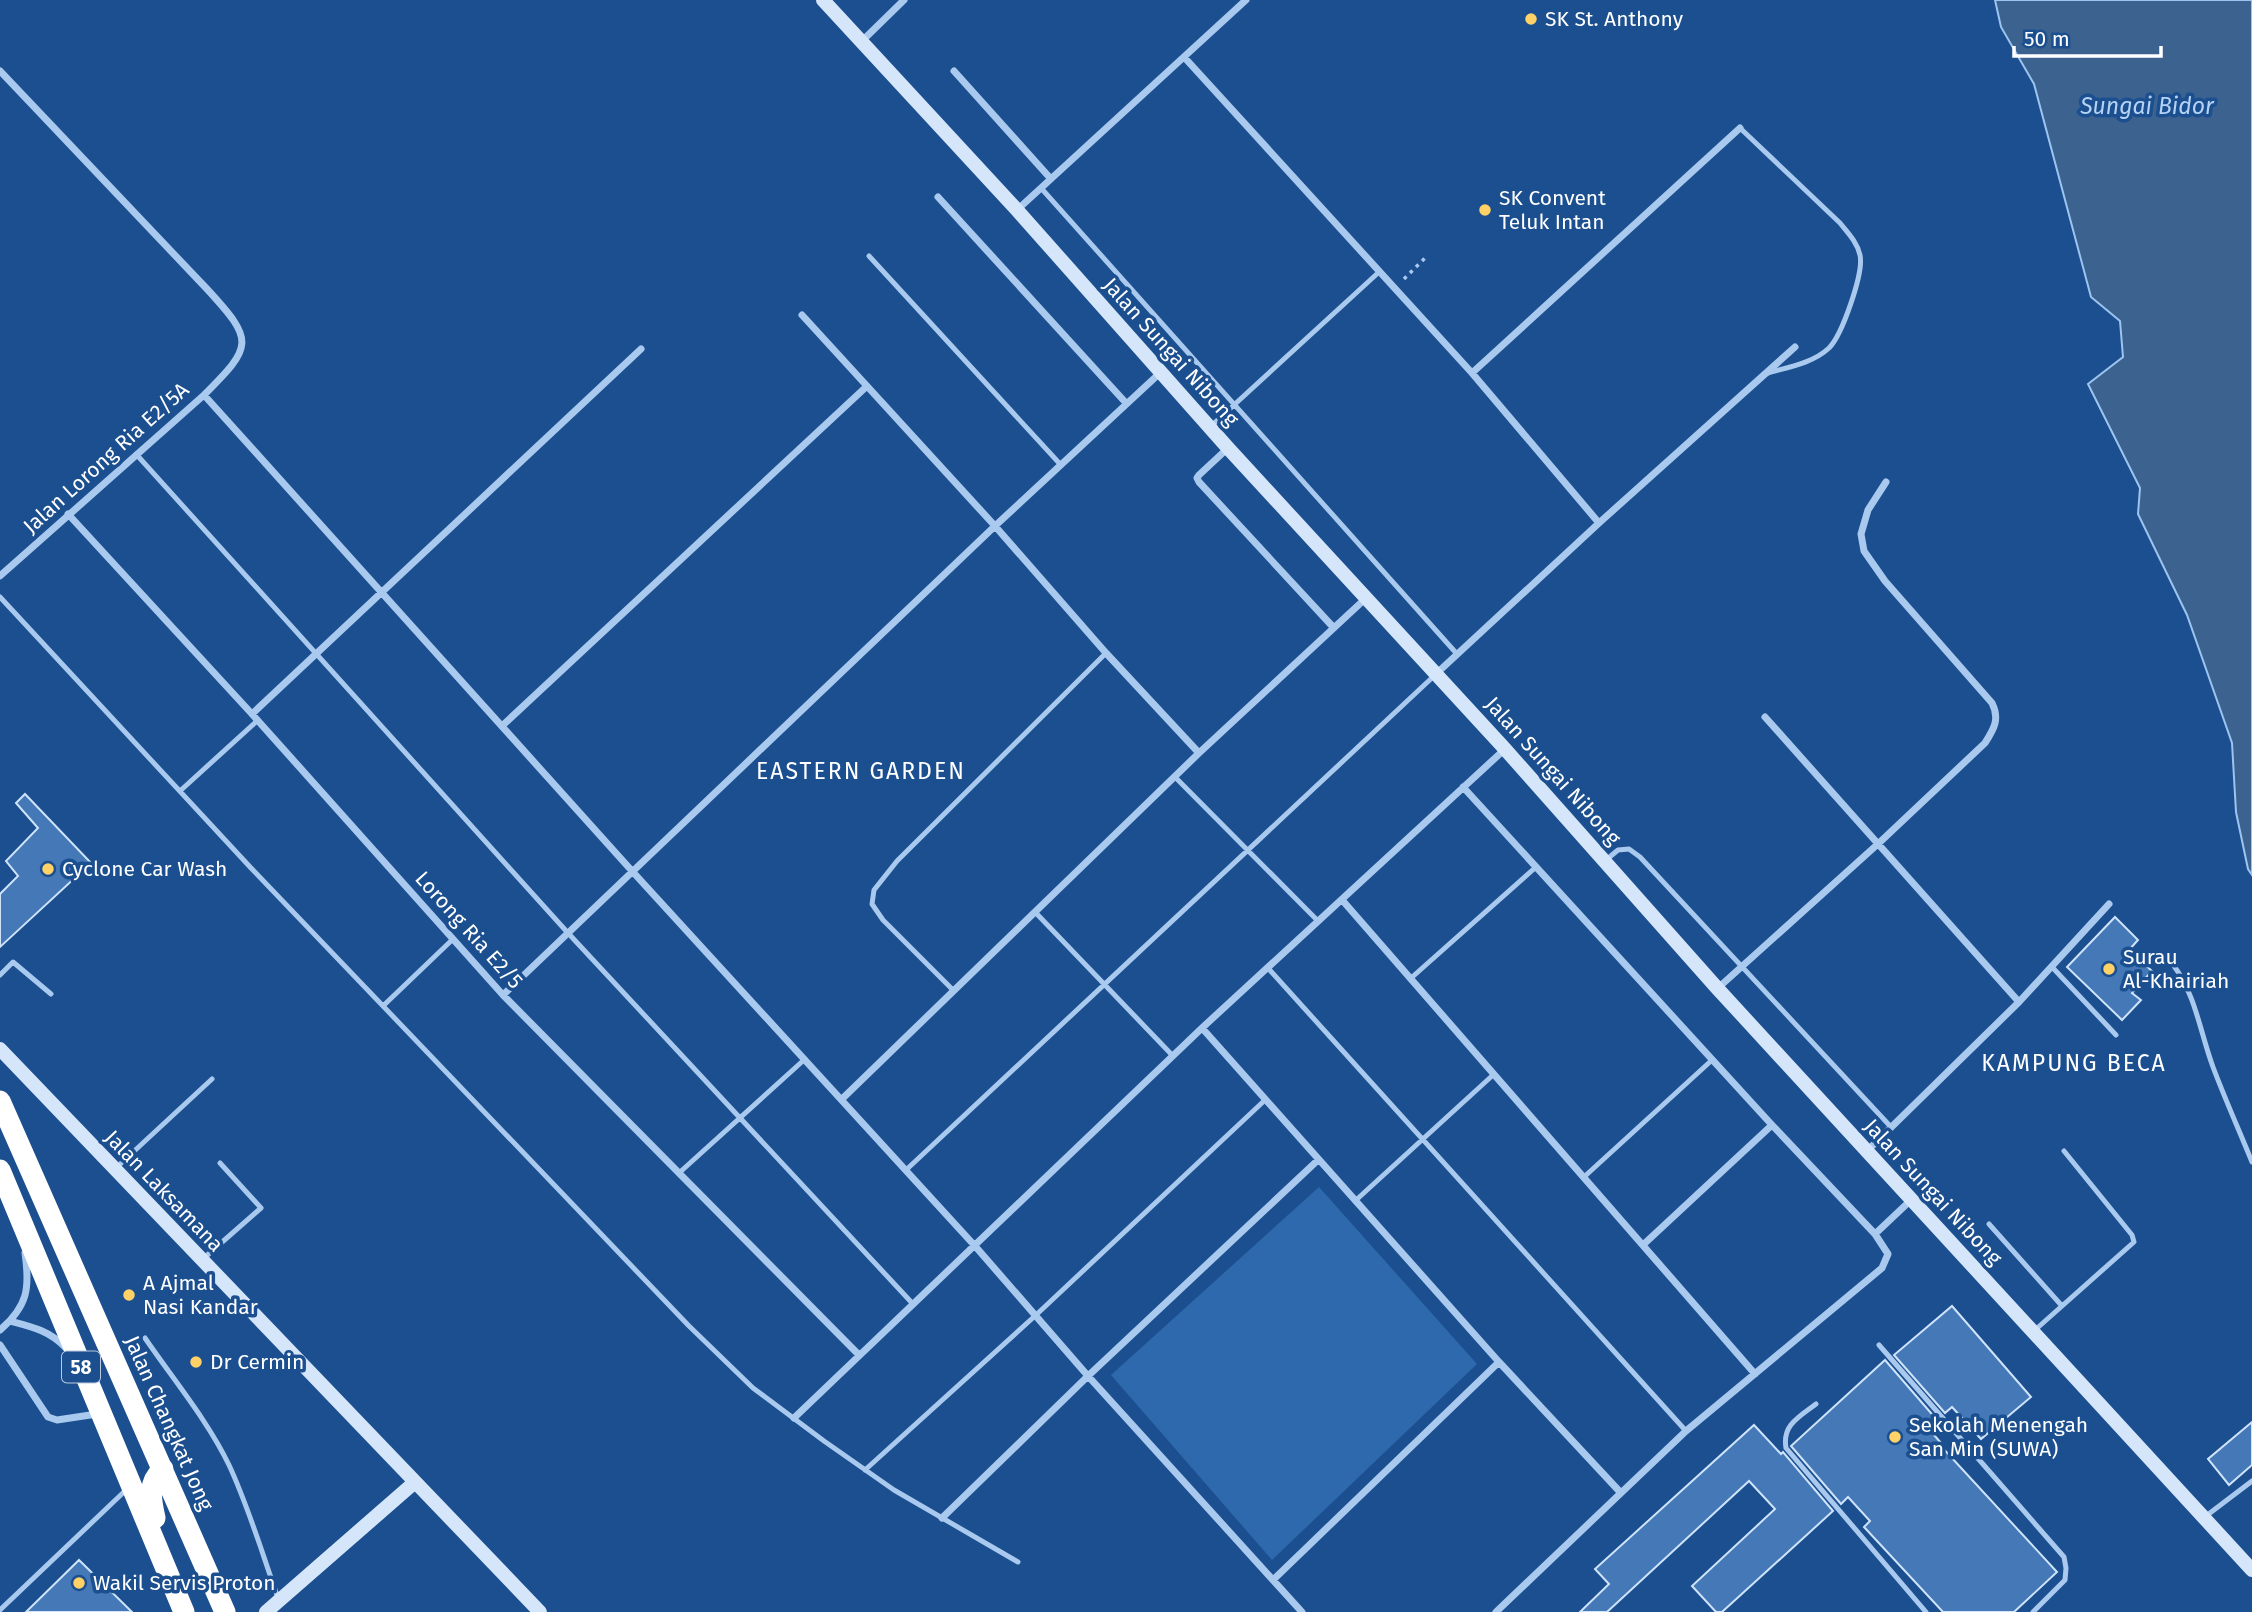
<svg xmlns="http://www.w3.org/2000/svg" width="2252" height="1612" viewBox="0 0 2252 1612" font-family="'Fira Sans',sans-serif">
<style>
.green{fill:#2e69ad}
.water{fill:#3c6290;stroke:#9cc4f0;stroke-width:2}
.building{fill:#4478b7;stroke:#cfe3fa;stroke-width:2}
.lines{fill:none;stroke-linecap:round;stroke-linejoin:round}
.path{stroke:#a9c9ee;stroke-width:3.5;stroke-dasharray:3.5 5;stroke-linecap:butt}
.lane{stroke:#a9c9ee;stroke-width:5}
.street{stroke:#a9c9ee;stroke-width:7}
.secondary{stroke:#d6e6fa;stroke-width:14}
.highway{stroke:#fff;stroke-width:21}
.poi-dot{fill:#ffd166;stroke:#1b4f8f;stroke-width:2.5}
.labels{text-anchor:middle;stroke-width:7;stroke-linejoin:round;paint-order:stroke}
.shield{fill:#1b4f8f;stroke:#bbcadd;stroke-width:2}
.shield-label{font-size:19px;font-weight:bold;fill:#fff}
.poi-label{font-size:21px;fill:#fff;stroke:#1b4f8f;text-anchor:start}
.street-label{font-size:21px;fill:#fff;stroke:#1b4f8f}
.water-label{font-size:23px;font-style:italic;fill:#b5d3f5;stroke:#1b4f8f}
.neighbourhood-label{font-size:23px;letter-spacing:2px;fill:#fff;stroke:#1b4f8f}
</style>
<rect width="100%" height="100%" fill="#1b4f8f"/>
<path class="green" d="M1319,1187L1477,1364L1272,1560L1111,1375Z"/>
<path class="water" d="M1995,0H2252V875L2248,869L2236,812L2232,743L2187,615L2138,514L2140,488L2088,384L2123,357L2120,321L2091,297L2034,84L2001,27Z"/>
<path class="building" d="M25,794L91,863L0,947V894L18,876L6,861L38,828L16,803Z
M2115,917L2138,940L2129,950L2152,971L2132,993L2141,1000L2122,1020L2067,967Z
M1952,1306L2031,1397L1981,1439L1952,1407L1945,1413L1894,1355Z
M1885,1360L1937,1420L1928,1428L1941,1443L1939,1444L2057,1572L2014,1612H1943L1864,1527L1870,1521L1848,1497L1841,1504L1791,1446Z
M2252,1422V1465L2229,1485L2208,1459Z
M1754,1425L1781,1454L1783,1452L1833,1511L1722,1612H1716L1692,1586L1775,1509L1749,1481L1607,1612H1580L1609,1584L1595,1569Z
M79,1560L132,1612H26Z"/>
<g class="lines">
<path class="path" d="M1404,279L1425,258"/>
<path class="lane" d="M1740,128L1840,223C1848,233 1857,242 1860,255C1864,273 1842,335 1829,348C1813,363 1789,367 1768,373
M1041,188L1457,654
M869,256L1060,464
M1210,427L1379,272
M136,454L568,933L913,1304
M0,597L251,868L383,1006L689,1326L753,1388L824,1441L894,1490L1018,1562
M1175,777L1318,921
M180,791L258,720
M1606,860L1618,850L1629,849L1640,857L1891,1127
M1035,912L1173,1056
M2174,966C2196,996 2200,1032 2213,1067C2225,1099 2239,1130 2252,1162
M1267,967L1686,1431
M2052,967L2116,1035
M0,975L13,962L51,994
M1410,979L1536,867
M953,990L883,920L872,904L874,890L897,861L1106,653
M383,1006L453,939
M117,1167L212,1079
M906,1170L1435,675
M679,1173L805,1059
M1584,1177L1712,1060
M1355,1201L1493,1075
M1989,1224L2062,1306
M204,1258L261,1208L220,1163
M2035,1330L2134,1242L2132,1235L2064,1151
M145,1338C173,1379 208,1421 229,1465C249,1508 262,1553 278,1598
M1879,1345L2064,1557L2066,1568L2065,1580L2033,1612
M1816,1404C1799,1417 1782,1425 1786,1448L1926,1612
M865,1470L1036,1315L1265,1100
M2206,1516L2252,1481
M0,1610L127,1489"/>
<path class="street" d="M862,41L904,0
M1184,57L1472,373L1599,523
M0,71L207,289C255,341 253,346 204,395L0,576
M954,71L1051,179
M938,197L1126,403
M1017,210L1246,0
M802,315L995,526L1106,653L1199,753
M1472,373L1740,128
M204,395L632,871L975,1246L1088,1376L1302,1612
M1228,448L1199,475L1197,478L1199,482L1334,628
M68,514L252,714L503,995L859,1355
M1437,673L1599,523L1795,347
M252,714L641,349
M1765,717L2019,1002
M503,725L866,387
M1463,787L1772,1125L1875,1234L1888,1254L1882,1268L1686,1431L1496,1612
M1343,901L1755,1374
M1718,988L1879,843L1985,743C1994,729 2000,719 1992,703L1885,581L1864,551L1861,534L1868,510L1886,482
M503,995L995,526L1161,372
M1202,1028L1499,1362L1621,1493
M842,1099L1199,753L1365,599
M1867,1151L2019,1002L2109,904
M1875,1234L1911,1200
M1644,1244L1772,1125
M10,1321C33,1327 50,1331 66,1348
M0,1330C28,1306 30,1288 25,1253
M0,1345L48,1417L57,1420L97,1414
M794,1418L1202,1028L1505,749
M942,1518L1088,1376L1318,1160
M1273,1580L1499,1362"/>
<path class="secondary" d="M823,0L1017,210L1228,448L1505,749L1717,988L2252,1570
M0,1049L540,1612
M266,1612L415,1482"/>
<path class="highway" d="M0,1101L225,1612
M0,1170L184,1612
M155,1518C151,1500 147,1483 163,1469"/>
</g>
<g class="poi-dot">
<circle cx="1531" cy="19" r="7"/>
<circle cx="1485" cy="210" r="7"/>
<circle cx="48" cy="869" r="7"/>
<circle cx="2109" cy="969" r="7"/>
<circle cx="129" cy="1295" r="7"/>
<circle cx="196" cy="1362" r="7"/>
<circle cx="1895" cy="1437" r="7"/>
<circle cx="79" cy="1583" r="7"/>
</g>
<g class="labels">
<rect class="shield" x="62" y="1351.5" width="38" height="31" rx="5"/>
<g class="shield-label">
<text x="81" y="1374">58</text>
</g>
<g class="poi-label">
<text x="1545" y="26">SK St. Anthony</text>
<text x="1499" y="205">SK Convent<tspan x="1499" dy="24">Teluk Intan</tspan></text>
<text x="62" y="876">Cyclone Car Wash</text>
<text x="2123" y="964">Surau<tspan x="2123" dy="24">Al-Khairiah</tspan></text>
<text x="143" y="1290">A Ajmal<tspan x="143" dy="24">Nasi Kandar</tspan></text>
<text x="210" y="1369">Dr Cermin</text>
<text x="1909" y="1432">Sekolah Menengah<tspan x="1909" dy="24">San Min (SUWA)</tspan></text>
<text x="93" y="1590">Wakil Servis Proton</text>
</g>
<g class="street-label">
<text transform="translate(1171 352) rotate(48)" y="7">Jalan Sungai Nibong</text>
<text transform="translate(106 458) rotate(-42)" y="7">Jalan Lorong Ria E2/5A</text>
<text transform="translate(1553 771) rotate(48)" y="7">Jalan Sungai Nibong</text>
<text transform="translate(469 930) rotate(48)" y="7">Lorong Ria E2/5</text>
<text transform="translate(164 1191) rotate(46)" y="7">Jalan Laksamana</text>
<text transform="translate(1933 1192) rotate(47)" y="7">Jalan Sungai Nibong</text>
<text transform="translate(169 1423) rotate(66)" y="7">Jalan Changkat Jong</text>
</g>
<g class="water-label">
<text x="2147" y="114">Sungai Bidor</text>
</g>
<g class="neighbourhood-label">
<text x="861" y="779">EASTERN GARDEN</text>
<text x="2074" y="1071">KAMPUNG BECA</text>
</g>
</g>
<path d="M2014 46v10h147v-10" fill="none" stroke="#ffffff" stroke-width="3.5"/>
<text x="2024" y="46" font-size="21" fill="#ffffff" stroke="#1b4f8f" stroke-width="5" paint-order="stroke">50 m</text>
</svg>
